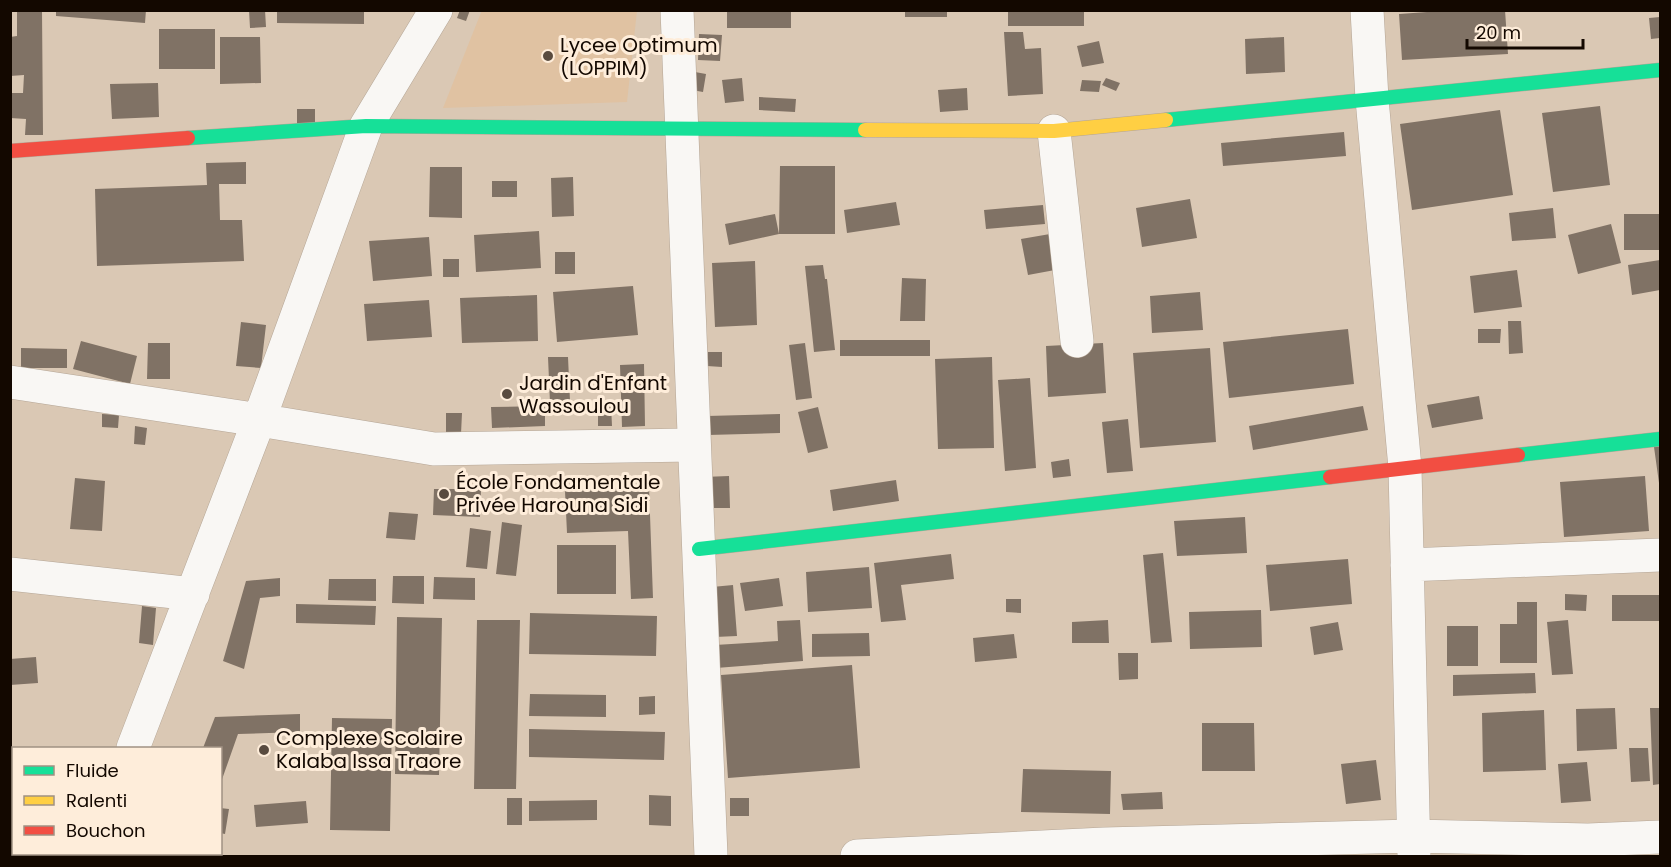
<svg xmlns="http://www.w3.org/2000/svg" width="1671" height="867" viewBox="0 0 1671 867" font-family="Poppins,sans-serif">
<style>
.built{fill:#e0c2a2}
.building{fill:#807265}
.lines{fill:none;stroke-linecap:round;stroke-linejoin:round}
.street-casing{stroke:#b4a595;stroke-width:34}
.fast-casing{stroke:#b4a595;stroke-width:15}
.slow-casing{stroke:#b4a595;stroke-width:15}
.jam-casing{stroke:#b4a595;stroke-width:15}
.street{stroke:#f9f7f4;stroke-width:33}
.fast{stroke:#16e098;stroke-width:14}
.slow{stroke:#ffcf43;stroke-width:14}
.jam{stroke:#f24e42;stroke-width:14}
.poi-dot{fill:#594b3f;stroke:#feedda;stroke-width:2}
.labels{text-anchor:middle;stroke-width:6;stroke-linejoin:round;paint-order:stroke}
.poi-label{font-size:20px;fill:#130800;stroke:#feedda;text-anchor:start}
</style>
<rect width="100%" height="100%" fill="#dac8b4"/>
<path class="built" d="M482,10L637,11L627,102L443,108Z"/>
<path class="building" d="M17,10H42L43,135H25L26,119L10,118V93H23L24,75L10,76V37L17,36Z
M56,10H146L145,23L56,16Z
M249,10H265L266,27L250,28Z
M277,10H364V24L277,23Z
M460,10H470L466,21L457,18Z
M727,10H791V28H727Z
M905,10H947V17H905Z
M1008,10H1084V26H1008Z
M1455,10H1505L1508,54L1402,60L1399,14Z
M1660,17V38L1651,39L1649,18Z
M159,29H215V69H159Z
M1004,32H1023L1025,49L1041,48L1043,94L1008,96Z
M699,34L722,35L720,61L698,60Z
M220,37H260L261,83L220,84Z
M1284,37L1285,72L1246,74L1245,39Z
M1099,41L1104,63L1082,67L1077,46Z
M695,72L706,74L703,92L692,90Z
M742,78L744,101L725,103L722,80Z
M1106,78L1120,83L1116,91L1102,85Z
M1082,80L1101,81L1099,92L1080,91Z
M158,83L159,117L112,119L110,84Z
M967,88L968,110L940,112L938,90Z
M759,97L796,99L795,112L759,110Z
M1600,106L1610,185L1553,192L1542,113Z
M297,109H315V125H297Z
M1500,110L1513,195L1412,210L1400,124Z
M1344,132L1346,156L1223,166L1221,143Z
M246,162V184H219L220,220H242L244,261L97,266L95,189L207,185L206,163Z
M780,166H835V234H779Z
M430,167H462V218L429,217Z
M573,177L574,216L552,217L551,178Z
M492,181H517V197H492Z
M1190,199L1197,238L1142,247L1136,208Z
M896,202L900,225L847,233L844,210Z
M1043,205L1045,224L986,229L984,210Z
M1553,208L1556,238L1512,241L1509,213Z
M775,214L779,234L729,245L725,224Z
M1624,214H1660V250H1624Z
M1611,224L1621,263L1578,274L1568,235Z
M539,231L541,268L476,272L474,235Z
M1050,234L1055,270L1028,275L1021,239Z
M429,237L432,276L373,281L369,241Z
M555,252H575V274H555Z
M443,259H459V277H443Z
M1660,260V290L1632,295L1628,265Z
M755,261L757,325L715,327L712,263Z
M823,265L825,279H827L835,350L814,352L805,266Z
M1517,270L1522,307L1474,313L1470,276Z
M902,278L926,279L925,321H900Z
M633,286L638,335L557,342L553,292Z
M1200,292L1203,330L1152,333L1150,296Z
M537,295L538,341L462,343L460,298Z
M429,300L432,337L367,341L364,304Z
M1508,321H1521L1523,353L1509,354Z
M241,322L266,325L261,368L236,366Z
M1348,329L1354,384L1229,398L1223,342Z
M1478,329H1501L1500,343H1478Z
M840,340H930V356H840Z
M81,341L137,356L130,384L73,369Z
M148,343H170V379H147Z
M805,343L812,398L796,400L789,345Z
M1103,343L1106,393L1048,397L1046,346Z
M21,348L67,349V368H21Z
M1210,348L1216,442L1140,448L1133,353Z
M708,352H722V367L707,366Z
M548,357H568L570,401L550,403Z
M992,357L994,448L938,449L935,359Z
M644,364L645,426L622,427L620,365Z
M1030,378L1036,468L1005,471L998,380Z
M1479,396L1483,419L1432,428L1427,405Z
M611,405L612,426H598V406Z
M545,406V426L492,428L491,407Z
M1363,406L1368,430L1253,450L1249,426Z
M818,407L828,448L808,453L798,412Z
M446,413H462L461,434H446Z
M102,414L119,415L118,428L102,427Z
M780,414V433L708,435L707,416Z
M1128,419L1133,471L1107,473L1102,422Z
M135,426L147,428L145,445L134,444Z
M1660,446V483H1659L1654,447Z
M1069,459L1071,476L1053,478L1051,462Z
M729,476L730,508H705L703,477Z
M1645,476L1649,531L1564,537L1560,482Z
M75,478L105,481L102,531L70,529Z
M896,480L899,501L833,511L830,490Z
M649,487L653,598L631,599L628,531L567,533L565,491Z
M434,489H481L480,517L433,515Z
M389,512L418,514L415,540L386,538Z
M1245,517L1247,553L1177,556L1174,521Z
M502,522L522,525L516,576L496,574Z
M470,528L491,531L487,569L466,567Z
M557,545H616V594H557Z
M1163,553L1172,642L1151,643L1143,555Z
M951,554L954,579L901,585L906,620L881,622L874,563Z
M1348,559L1352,604L1270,611L1266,565Z
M869,567L872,608L808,612L806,572Z
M393,576H424V604L392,603Z
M434,577L475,578V600L433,599Z
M280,578V596L260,598L244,669L223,661L246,581Z
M779,578L783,606L745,611L740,583Z
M329,579H376V601L328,600Z
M733,585L737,636L715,637L712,587Z
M1565,594L1587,595L1586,611L1565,610Z
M1612,595H1660V621H1612Z
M1006,599H1021V613L1006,612Z
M1517,602H1537V663H1500V624H1517Z
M296,604L376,606L375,625L296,623Z
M142,606L156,608L153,645L139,643Z
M1261,610L1262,647L1190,649L1189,612Z
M530,613L657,616L656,656L529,654Z
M397,617L442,618L439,775L395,774Z
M477,620H520L516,789H474Z
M800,620L803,661L716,668L715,645L778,641L777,621Z
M1108,620L1109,643H1072V622Z
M1568,620L1573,674L1552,675L1547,622Z
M1338,622L1343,650L1314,655L1310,627Z
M1447,626H1478V666H1447Z
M869,633L870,656L812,657V634Z
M1014,634L1017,658L975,662L973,638Z
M1118,653H1138V679L1119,680Z
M36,657L38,683L10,685V659Z
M852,665L860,768L728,778L721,675Z
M1535,673L1536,693L1453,696V675Z
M530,694L606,695V717L529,716Z
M655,696V714L639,715V697Z
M1615,708L1617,749L1577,751L1576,709Z
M1650,708H1660V784L1653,785Z
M1544,710L1546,770L1483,772L1482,713Z
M300,714V732L238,734L220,785V748H203L215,717Z
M332,718L392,719L390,831L330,830Z
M1202,723H1254L1255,771H1202Z
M529,729L665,732L664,760L529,757Z
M1629,748H1648L1650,781L1631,782Z
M1376,760L1381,800L1346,804L1341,764Z
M1587,762L1591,801L1561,803L1558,764Z
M1023,769L1111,771L1110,814L1021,812Z
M1162,792L1163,809L1123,810L1121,794Z
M649,795L671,796V826L649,825Z
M10,796H14V815H10Z
M507,798H522V825H507Z
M730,798H749V816H730Z
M597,800V820L529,821V801Z
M306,801L308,823L256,827L254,805Z
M220,808L229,809L225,834L220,833Z"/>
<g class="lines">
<g class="street-casing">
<path id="street" d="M677,10L711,856
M1367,10L1372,99L1405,468L1414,856
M1054,131L1077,341
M10,382L259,420L434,449L694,445
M1407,565L1660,555
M10,574L193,594
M133,748L259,420L366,126L436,10
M10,854L185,856
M857,856L1104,844L1412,836L1588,840L1660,837"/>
</g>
<g class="fast-casing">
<path id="fast" d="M1166,120L1660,70
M188,138L366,126L865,130
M1518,455L1660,439
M699,549L1330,477"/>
</g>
<g class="slow-casing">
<path id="slow" d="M865,130L1054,131L1166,120"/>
</g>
<g class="jam-casing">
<path id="jam" d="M10,151L188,138
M1330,477L1518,455"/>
</g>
<use href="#street" class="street"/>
<use href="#fast" class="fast"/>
<use href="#slow" class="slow"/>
<use href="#jam" class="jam"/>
</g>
<g class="poi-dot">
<circle cx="548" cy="56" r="6"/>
<circle cx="507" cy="394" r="6"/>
<circle cx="444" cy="494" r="6"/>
<circle cx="264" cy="750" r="6"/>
</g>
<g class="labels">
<g class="poi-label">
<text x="560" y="52">Lycee Optimum<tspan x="560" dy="23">(LOPPIM)</tspan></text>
<text x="519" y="390">Jardin d'Enfant<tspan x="519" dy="23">Wassoulou</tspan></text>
<text x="456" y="489">École Fondamentale<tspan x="456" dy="23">Privée Harouna Sidi</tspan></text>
<text x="276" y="745">Complexe Scolaire<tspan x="276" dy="23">Kalaba Issa Traore</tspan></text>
</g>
</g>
<rect width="1671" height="867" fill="none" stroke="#130800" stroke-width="24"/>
<rect x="12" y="747" width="210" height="108" fill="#feedda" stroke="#a09183" stroke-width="1.5"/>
<rect x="24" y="766" width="30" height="9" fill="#16e098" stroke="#a09183" stroke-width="1.5"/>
<text x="66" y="777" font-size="18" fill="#130800">Fluide</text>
<rect x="24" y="796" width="30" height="9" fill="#ffcf43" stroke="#a09183" stroke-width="1.5"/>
<text x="66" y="807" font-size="18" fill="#130800">Ralenti</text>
<rect x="24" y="826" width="30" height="9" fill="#f24e42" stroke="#a09183" stroke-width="1.5"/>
<text x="66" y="837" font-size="18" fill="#130800">Bouchon</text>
<path d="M1467 39v9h116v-9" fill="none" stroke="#130800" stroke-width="3"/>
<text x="1476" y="39" font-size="18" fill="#130800" stroke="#feedda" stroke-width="4.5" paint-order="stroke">20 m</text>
</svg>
